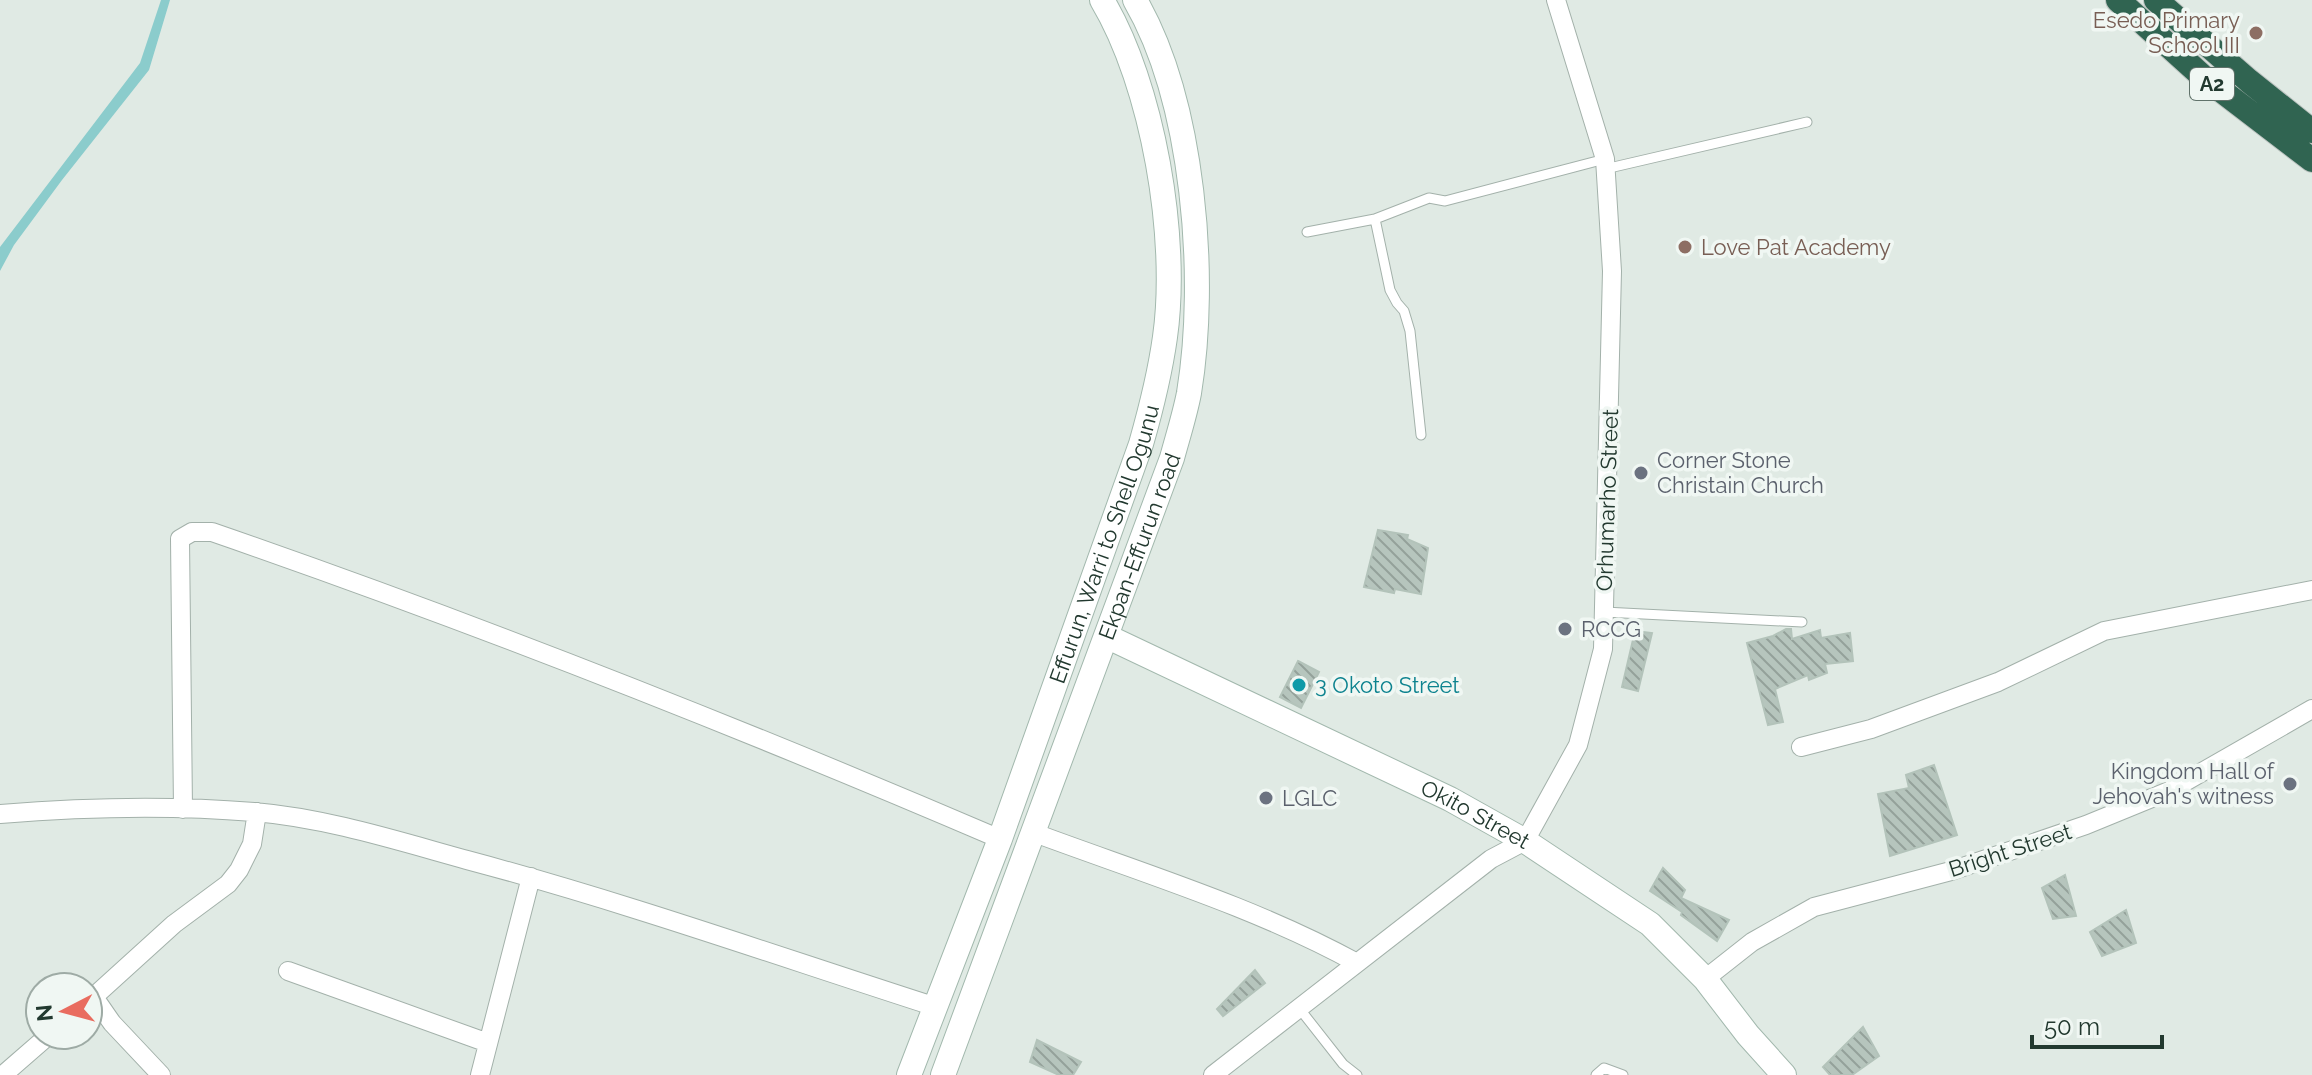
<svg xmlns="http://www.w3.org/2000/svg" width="2312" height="1075" viewBox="0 0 2312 1075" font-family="Raleway,sans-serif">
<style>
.water{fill:#8bcccc}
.building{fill:url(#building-back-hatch);stroke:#b3c3ba;stroke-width:2}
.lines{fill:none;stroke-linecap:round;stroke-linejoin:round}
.lane-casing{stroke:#a3b1aa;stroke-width:11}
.street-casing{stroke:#a3b1aa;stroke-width:20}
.secondary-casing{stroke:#a2b8ad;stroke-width:26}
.highway-casing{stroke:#bdc4c1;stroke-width:26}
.lane{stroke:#fff;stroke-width:9}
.street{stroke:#fff;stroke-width:18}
.secondary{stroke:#fff;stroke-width:24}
.highway{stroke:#306451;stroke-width:24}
.education-dot{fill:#8d6e63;stroke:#f0f7f3;stroke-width:3}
.worship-dot{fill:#6b7280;stroke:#f0f7f3;stroke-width:3}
.culture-dot{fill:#0f9aa8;stroke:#f0f7f3;stroke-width:3}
.labels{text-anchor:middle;stroke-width:7;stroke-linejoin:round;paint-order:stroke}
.shield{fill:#f0f7f3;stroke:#60726a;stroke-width:2}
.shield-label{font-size:20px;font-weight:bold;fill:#22392f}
.education-label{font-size:22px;fill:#785e54;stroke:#f0f7f3;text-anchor:end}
.worship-label{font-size:22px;fill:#5b616d;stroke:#f0f7f3;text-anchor:start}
.street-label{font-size:22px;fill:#22392f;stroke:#f0f7f3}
.culture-label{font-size:22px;fill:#0d838f;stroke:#f0f7f3;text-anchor:start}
</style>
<defs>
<pattern id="building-back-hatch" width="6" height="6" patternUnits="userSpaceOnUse" patternTransform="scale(2)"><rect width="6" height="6" fill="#b6c5bd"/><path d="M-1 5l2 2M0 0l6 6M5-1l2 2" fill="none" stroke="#94a19a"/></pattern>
</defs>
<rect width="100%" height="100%" fill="#e0eae4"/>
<path class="water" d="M161,0H170L149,70L62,180L14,245L0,271V247L140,63Z"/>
<path class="building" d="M1378,530L1408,535L1407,539L1428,548L1421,594L1395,589L1394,593L1364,587Z
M1786,629H1791L1792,639L1820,630L1821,638L1850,633L1853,661L1825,664L1827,673L1809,680L1808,675L1775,689L1783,722L1768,725L1747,643L1773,636Z
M1635,631L1652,633L1638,691L1622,687Z
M1298,661L1319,672L1301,708L1280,697Z
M1934,765L1957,835L1890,856L1878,794L1909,788L1906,775Z
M1663,868L1685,890L1681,898L1729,920L1717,941L1681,915L1682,912L1650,891Z
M2065,875L2076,916L2053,919L2042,888Z
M2126,910L2136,943L2102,956L2090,932Z
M1255,970L1265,983L1223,1016L1217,1009Z
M1863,1027L1879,1056L1852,1075H1830L1823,1067Z
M1037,1040L1081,1062L1073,1075H1059L1030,1062Z"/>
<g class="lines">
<g class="lane-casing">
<path id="lane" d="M1605,169L1807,122
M1375,219L1390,290L1397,303L1404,311L1410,331L1421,435
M1307,232L1375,219L1429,198L1445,201L1605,159
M1604,612L1802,622
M1299,1008L1343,1064L1357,1075
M1596,1075L1604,1068L1623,1075"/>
</g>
<g class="street-casing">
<path id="street" d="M1801,747L1871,729L1998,682L2104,631L2312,590
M183,809L180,539L192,532H212C478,624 741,728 1000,839
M0,814C84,807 170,805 254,812C326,818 398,841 467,860C625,902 780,957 936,1007
M1032,832C1142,873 1255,907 1357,963
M288,971L488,1043
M1705,979L1752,942L1814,907L1951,871L2086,825L2169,791L2312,709
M94,997L112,1023L161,1075
M88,1002L174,924L228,884L239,870L252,844L257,812
M3,1075L49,1035
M480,1075L531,877
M1213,1075L1491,859L1525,841L1578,745L1603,649L1612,271L1605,159L1556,0"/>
</g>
<g class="secondary-casing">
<g id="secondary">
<path id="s1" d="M1108,637L1450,799L1525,841L1650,924L1705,979L1748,1035L1784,1075"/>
<path id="s2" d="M909,1075L1000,839L1141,444C1151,409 1160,373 1165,337C1179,238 1153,85 1102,0"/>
<path id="s3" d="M943,1075L1172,458C1178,436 1185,414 1189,393C1208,277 1194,102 1135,0"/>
</g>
</g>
<g class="highway-casing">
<path id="highway" d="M2118,0L2201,75L2312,160
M2156,0L2249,81L2312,131"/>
</g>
<use href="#lane" class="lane"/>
<use href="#street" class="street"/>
<use href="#secondary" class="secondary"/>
<use href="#highway" class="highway"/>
</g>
<g class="education-dot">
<circle cx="2256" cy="33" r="8"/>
<circle cx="1685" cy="247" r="8"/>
</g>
<g class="worship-dot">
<circle cx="1641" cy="473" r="8"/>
<circle cx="1565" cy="629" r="8"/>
<circle cx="2290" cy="784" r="8"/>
<circle cx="1266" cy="798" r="8"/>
</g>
<circle class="culture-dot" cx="1299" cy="685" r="8"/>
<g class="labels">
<rect class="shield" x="2190" y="68" width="44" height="32" rx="6"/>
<g class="shield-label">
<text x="2212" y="91">A2</text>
</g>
<g class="education-label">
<text x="2240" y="28">Esedo Primary<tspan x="2240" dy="25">School III</tspan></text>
<text x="1701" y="255" text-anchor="start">Love Pat Academy</text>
</g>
<g class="worship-label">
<text x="1657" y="468">Corner Stone<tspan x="1657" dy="25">Christain Church</tspan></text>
<text x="1581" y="637">RCCG</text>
<text x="2274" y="779" text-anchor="end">Kingdom Hall of<tspan x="2274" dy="25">Jehovah's witness</tspan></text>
<text x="1282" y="806">LGLC</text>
</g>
<g class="street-label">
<text transform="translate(1607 500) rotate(-88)" y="8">Orhumarho Street</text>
<text dy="8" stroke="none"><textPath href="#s2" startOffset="566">Effurun, Warri to Shell Ogunu</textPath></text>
<text dy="8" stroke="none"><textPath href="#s3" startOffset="564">Ekpan-Effurun road</textPath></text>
<text dy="8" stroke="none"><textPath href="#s1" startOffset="408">Okito Street</textPath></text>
<text transform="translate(2010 850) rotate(-18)" y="8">Bright Street</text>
</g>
<g class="culture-label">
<text x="1315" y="693">3 Okoto Street</text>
</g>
</g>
<g transform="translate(64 1011) rotate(264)"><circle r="38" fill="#f0f7f3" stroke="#9eaba5" stroke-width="2"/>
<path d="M0-6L14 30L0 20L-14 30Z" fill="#e96c5f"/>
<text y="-12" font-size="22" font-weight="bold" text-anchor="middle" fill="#22392f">N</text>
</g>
<path d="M2032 1035v12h130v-12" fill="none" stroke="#22392f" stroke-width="4"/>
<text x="2044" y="1035" font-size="24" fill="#22392f" stroke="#f0f7f3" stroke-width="6" paint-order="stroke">50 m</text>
</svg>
